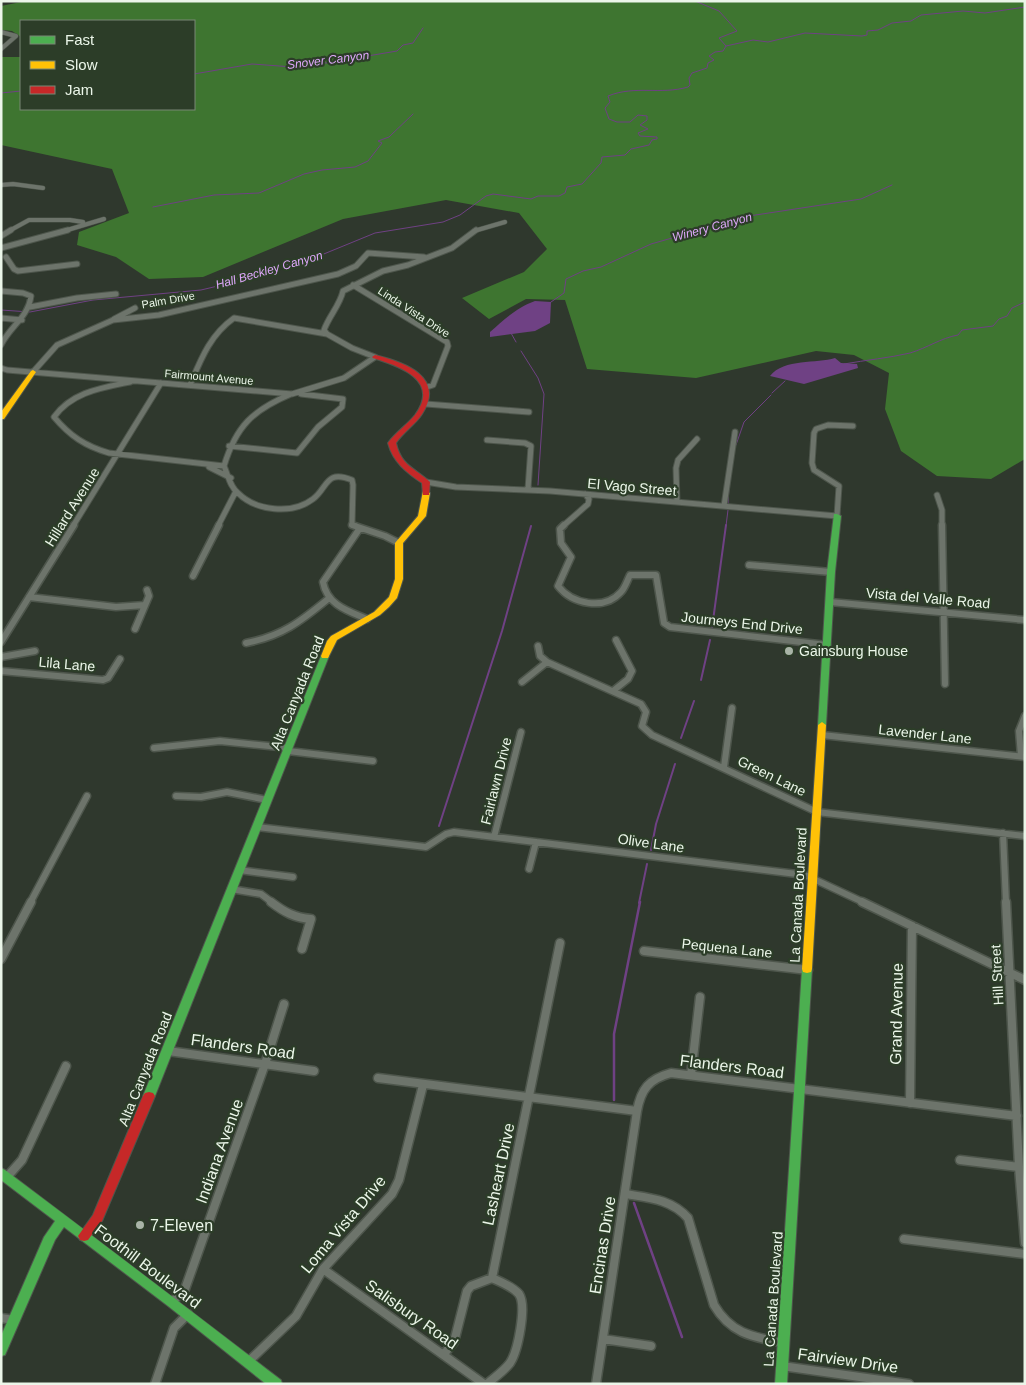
<svg xmlns="http://www.w3.org/2000/svg" width="1026" height="1385" viewBox="0 0 1026 1385" font-family="Arial,sans-serif">
<style>
.forest{fill:#3e7530}
.water{fill:#6f4184}
.lines{fill:none;stroke-linecap:round;stroke-linejoin:round}
.stream-far2{stroke:#6f4184;stroke-width:1}
.stream-far1{stroke:#6f4184;stroke-width:2}
.stream{stroke:#6f4184;stroke-width:2.5}
.street-far3-casing{stroke:#4e564c;stroke-width:5}
.street-far2-casing{stroke:#4e564c;stroke-width:7}
.street-far1-casing{stroke:#4e564c;stroke-width:9}
.street-casing{stroke:#4e564c;stroke-width:11}
.fast-casing{stroke:#4e564c;stroke-width:2}
.slow-casing{stroke:#4e564c;stroke-width:2}
.jam-casing{stroke:#4e564c;stroke-width:2}
.street-far3{stroke:#6d746b;stroke-width:4}
.street-far2{stroke:#6d746b;stroke-width:5}
.street-far1{stroke:#6d746b;stroke-width:6}
.street{stroke:#6d746b;stroke-width:8}
.fast{fill:#4caf50;fill-rule:evenodd}
.slow{fill:#ffc107;fill-rule:evenodd}
.jam{fill:#c62828;fill-rule:evenodd}
.poi-dot{fill:#a9b4a7;stroke:#2c3d28;stroke-width:2}
.labels{text-anchor:middle;stroke-width:4.5;stroke-linejoin:round;paint-order:stroke}
.far-street-label{font-size:11px;fill:#ebf6e9;stroke:#2c3d28}
.far-water-label{font-size:12px;font-style:italic;fill:#dda7f9;stroke:#2c3d28}
.street-label{font-size:14px;fill:#ebf6e9;stroke:#2c3d28}
.poi-label{font-size:14px;fill:#ebf6e9;stroke:#2c3d28;text-anchor:start}
.near-street-label{font-size:16px;fill:#ebf6e9;stroke:#2c3d28}
.near-poi-label{font-size:16px;fill:#ebf6e9;stroke:#2c3d28;text-anchor:start}
</style>
<rect width="100%" height="100%" fill="#2f382d"/>
<path class="forest" d="M1025,1V459L991,479L937,476L901,451L885,409L889,373L854,355L816,351L696,378L587,369L565,300L526,299L489,319L462,298L524,272L547,249L519,213L446,200L343,219L203,277L149,279L116,257L77,245L79,232L129,213L112,169L1,145V57H21V109H194V21H21V37L12,31L1,30V6L21,2Z"/>
<path class="water" d="M535,301L551,302L550,323L535,331L490,337V332C504,320 517,307 535,301Z
M835,358L841,363L857,364L858,368L804,384L770,376C784,358 817,364 835,358Z"/>
<g class="lines">
<path class="stream-far2" d="M695,1L719,11L737,31L719,38L726,46
M194,74L252,64L293,67L311,61L326,63L397,51L403,45L413,43L423,28
M1,93L21,91
M153,207L214,195L259,193L304,174L322,170L355,167L368,161L382,143L378,141L389,137L413,114
M551,302L564,293L566,279L583,271L601,267L651,244L749,216L861,199L892,185
M1,310L30,312L93,300L201,290L222,285L250,274L314,258L375,233L443,222L460,215L486,196L493,194L531,199L538,196H559L565,193L567,187L582,184L601,163L602,157L625,155L631,149L649,145L652,140L657,139V137L640,136L638,133L648,129L640,125L647,120V116L638,115L630,122H617L609,119L605,108L610,102L608,96C635,85 661,95 688,87L690,85L689,78L692,73L707,68L708,63L714,60L709,56L715,52L723,51L726,46L753,40L768,42L805,33L862,36L867,35V31L878,30L892,23L911,21L921,15L963,11L985,13L1025,7
M511,333L516,342
M521,351L538,378L544,394L538,485
M844,364C866,360 889,358 910,353C927,348 941,338 958,335L962,330L993,326L999,319L1007,316L1012,308L1025,302
M772,393L785,381
M736,445L744,422L771,395
M728,504L729,486
M726,526L728,510"/>
<path class="stream-far1" d="M712,628L726,525
M701,680L710,640
M681,738L694,701
M439,826L502,631L531,526
M651,850L656,824L675,764
M639,903L647,864"/>
<path class="stream" d="M614,1100V1034L640,902
M634,1203L682,1337"/>
<g class="street-far3-casing">
<path id="street-far3" d="M1,32L16,36L1,49
M1,185L13,184L43,188
M9,231L29,220H70L83,222
M64,231L104,219
M474,231L505,222"/>
</g>
<g class="street-far2-casing">
<path id="street-far2" d="M1,236L11,230
M1,248L68,230
M6,257L14,269L18,271L77,264
M353,285L447,342L448,346L433,385L427,387
M1,291L23,293L31,296C28,318 10,326 1,345
M30,307L77,298L116,294
M1,318L22,320
M114,319L135,308
M327,334L324,330C329,316 340,305 343,291L383,271L408,265L452,248L476,230
M1,368L7,370L292,394L344,378L375,357L352,348L327,334L234,318C210,335 201,359 190,385
M33,372L57,345L113,320L159,315L338,274L356,266L368,253L424,257
M130,382C101,388 72,392 54,417C70,436 85,446 109,453L224,466C228,475 230,487 238,493C256,511 292,515 313,499C328,488 325,469 352,480L353,485L352,525L356,526
M426,404L529,412
M487,440L525,443L531,446L528,489
M229,446L297,453L318,427L342,407L343,399L301,394
M224,466C236,426 253,410 291,394
M209,467L231,478
M426,482L456,487L550,491L837,516L839,486L814,470L812,463L814,433L816,429L828,425L853,426
M937,495L942,510V526
M677,502L676,468L678,460L697,439
M724,506L735,432
M73,526L161,383
M218,526L235,493
M563,526L588,504L589,499L585,494"/>
</g>
<g class="street-far1-casing">
<path id="street-far1" d="M352,525L385,536L399,543
M564,525L560,529L561,543L571,557L558,586C572,604 604,611 621,592C625,588 627,581 630,575H656L664,623L670,627L827,645
M942,525L945,684
M360,528L323,582C327,605 348,611 367,619
M749,565L831,572
M193,576L219,525
M29,597L116,607L145,605
M830,602L1025,620
M135,629L149,596L147,590
M1,642L74,525
M246,643C282,636 300,622 328,599
M538,646L540,656L547,662L641,704L646,712L642,726L652,735L817,812L1025,836
M1,657L35,651
M1,671L103,680L108,678L120,659
M522,682L547,662
M613,691L628,679L632,671L616,640
M822,735L1025,757
M154,748L220,741L289,748
M288,751L373,761
M1021,756L1019,731L1025,716
M724,767L732,708
M176,796L201,797L227,792L267,800
M257,827L426,847L446,834L454,832L805,875L865,903
M1003,833L1006,903
M494,837L521,732
M529,869L536,842
M239,870L293,877
M231,889L261,894L273,903
M30,903L87,796"/>
</g>
<g class="street-casing">
<path id="street" d="M271,902C284,912 295,918 311,919L302,949
M862,902L1025,980
M1006,902L1019,1167L1025,1243
M644,951L808,970
M1,959L31,902
M168,1051L314,1071
M691,1075L700,997
M378,1078L637,1111C641,1089 649,1079 671,1073L1017,1116
M910,1103L912,926
M960,1160L1019,1167
M7,1177L22,1160L66,1066
M625,1194C649,1198 671,1199 688,1218L714,1305C731,1334 753,1337 784,1343
M904,1239L1025,1254
M323,1269L484,1384
M172,1302L185,1289L265,1064L284,1004
M1,1318L14,1320
M603,1339L651,1346
M444,1354L454,1342L467,1291L471,1286L492,1278
M249,1361L296,1316L323,1269L392,1194L399,1180L423,1085
M782,1366L909,1384
M155,1384L174,1328L188,1314
M487,1384C495,1377 504,1371 510,1363C518,1351 527,1306 519,1294C512,1286 501,1282 492,1278L560,943
M596,1384L637,1111"/>
</g>
<g class="fast-casing">
<path id="fast" d="M834,514H837L841,516L835,572L826,725L822,728L818,725L827,572Z
M325,653L329,656L155,1096L153,1099L149,1100L145,1099L143,1096L321,656Z
M807,965L811,966L812,969L787,1384H775L802,969L803,966Z
M1,1168L5,1170C97,1239 189,1309 281,1380L282,1384H266L168,1306L64,1227L55,1240L5,1355L1,1356V1336L44,1237L55,1221L1,1180Z"/>
</g>
<g class="slow-casing">
<path id="slow" d="M33,370L36,372L4,419H1V412L31,371Z
M423,491H426L430,493L426,516L403,543V579L397,598L389,607L380,615L337,640L328,658H322L321,656L327,641L331,636L374,612L389,597L395,579V543L418,516Z
M822,722L826,725L812,969L811,972L807,973L803,972L802,969L818,725Z"/>
</g>
<g class="jam-casing">
<path id="jam" d="M375,355C404,362 446,377 422,414C415,425 403,432 396,443C401,466 415,468 430,482L429,495H423L422,483C406,472 393,462 388,443C396,432 407,425 415,415C441,380 399,366 373,358L372,357Z
M149,1092L153,1093L155,1096L102,1221L88,1240L84,1241L80,1240L78,1236L93,1215L143,1096L145,1093Z"/>
</g>
<use href="#street-far3" class="street-far3"/>
<use href="#street-far2" class="street-far2"/>
<use href="#street-far1" class="street-far1"/>
<use href="#street" class="street"/>
<use href="#fast" class="fast"/>
<use href="#slow" class="slow"/>
<use href="#jam" class="jam"/>
</g>
<g class="poi-dot">
<circle cx="789" cy="651" r="5"/>
<circle cx="140" cy="1225" r="5"/>
</g>
<g class="labels">
<g class="far-street-label">
<text transform="translate(168 300) rotate(-10)" y="4">Palm Drive</text>
<text transform="translate(414 312) rotate(33)" y="4">Linda Vista Drive</text>
<text transform="translate(209 377) rotate(5)" y="4">Fairmount Avenue</text>
</g>
<g class="far-water-label">
<text transform="translate(328 60) rotate(-7)" y="4">Snover Canyon</text>
<text transform="translate(712 227) rotate(-15)" y="4">Winery Canyon</text>
<text transform="translate(269 270) rotate(-16)" y="4">Hall Beckley Canyon</text>
</g>
<g class="street-label">
<text transform="translate(632 487) rotate(5)" y="5">El Vago Street</text>
<text transform="translate(72 507) rotate(-58)" y="5">Hillard Avenue</text>
<text transform="translate(928 598) rotate(5)" y="5">Vista del Valle Road</text>
<text transform="translate(742 623) rotate(6)" y="5">Journeys End Drive</text>
<text transform="translate(67 664) rotate(5)" y="5">Lila Lane</text>
<text transform="translate(297 693) rotate(-68)" y="5">Alta Canyada Road</text>
<text transform="translate(925 734) rotate(6)" y="5">Lavender Lane</text>
<text transform="translate(772 776) rotate(26)" y="5">Green Lane</text>
<text transform="translate(496 781) rotate(-76)" y="5">Fairlawn Drive</text>
<text transform="translate(651 843) rotate(8)" y="5">Olive Lane</text>
<text transform="translate(798 895) rotate(-87)" y="5">La Canada Boulevard</text>
<text transform="translate(727 948) rotate(6)" y="5">Pequena Lane</text>
<text transform="translate(997 975) rotate(-93)" y="5">Hill Street</text>
<text transform="translate(145 1069) rotate(-68)" y="5">Alta Canyada Road</text>
<text transform="translate(773 1299) rotate(-86)" y="5">La Canada Boulevard</text>
</g>
<g class="poi-label">
<text x="799" y="656">Gainsburg House</text>
</g>
<g class="near-street-label">
<text transform="translate(896 1014) rotate(-89)" y="6">Grand Avenue</text>
<text transform="translate(243 1046) rotate(8)" y="6">Flanders Road</text>
<text transform="translate(732 1066) rotate(7)" y="6">Flanders Road</text>
<text transform="translate(219 1151) rotate(-70)" y="6">Indiana Avenue</text>
<text transform="translate(498 1174) rotate(-78)" y="6">Lasheart Drive</text>
<text transform="translate(343 1224) rotate(-50)" y="6">Loma Vista Drive</text>
<text transform="translate(602 1245) rotate(-81)" y="6">Encinas Drive</text>
<text transform="translate(148 1266) rotate(37)" y="6">Foothill Boulevard</text>
<text transform="translate(412 1314) rotate(35)" y="6">Salisbury Road</text>
<text transform="translate(848 1360) rotate(8)" y="6">Fairview Drive</text>
</g>
<g class="near-poi-label">
<text x="150" y="1231">7-Eleven</text>
</g>
</g>
<rect width="1026" height="1385" fill="none" stroke="#ebf6e9" stroke-width="5"/>
<rect x="20" y="20" width="175" height="90" fill="#2c3d28" stroke="#788775"/>
<rect x="30" y="36" width="25" height="8" fill="#4caf50" stroke="#788775"/>
<text x="65" y="45" font-size="15" fill="#ebf6e9">Fast</text>
<rect x="30" y="61" width="25" height="8" fill="#ffc107" stroke="#788775"/>
<text x="65" y="70" font-size="15" fill="#ebf6e9">Slow</text>
<rect x="30" y="86" width="25" height="8" fill="#c62828" stroke="#788775"/>
<text x="65" y="95" font-size="15" fill="#ebf6e9">Jam</text>
</svg>
